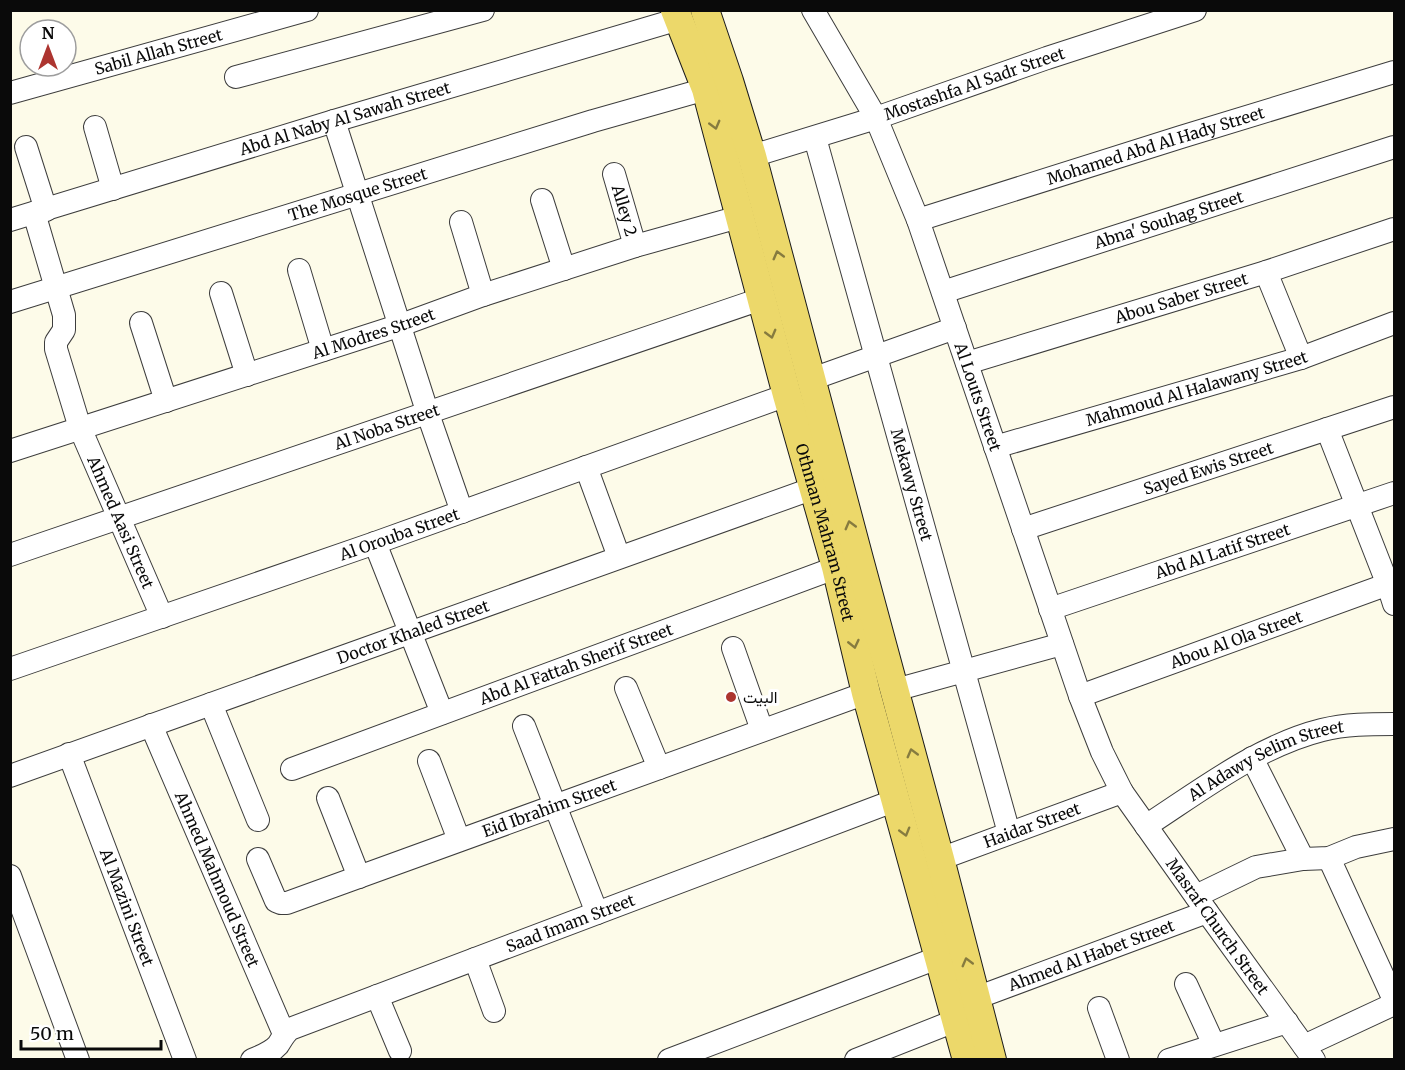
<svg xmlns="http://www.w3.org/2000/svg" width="1405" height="1070" viewBox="0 0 1405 1070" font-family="Merriweather,Vazirmatn,serif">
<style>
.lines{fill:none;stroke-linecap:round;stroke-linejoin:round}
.minor-casing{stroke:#3d3d3d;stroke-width:24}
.major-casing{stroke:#1b1b1b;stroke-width:30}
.minor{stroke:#fff;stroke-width:22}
.major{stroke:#ecd86a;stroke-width:28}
.oneway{stroke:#867b3f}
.poi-dot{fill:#ad3530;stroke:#fff;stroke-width:2}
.labels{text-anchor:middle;stroke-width:6;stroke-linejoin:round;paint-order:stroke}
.street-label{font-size:16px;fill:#0a0a0a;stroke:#fff}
.poi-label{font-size:16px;fill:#0a0a0a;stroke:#fff;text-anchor:start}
</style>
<rect width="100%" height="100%" fill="#fdfbe9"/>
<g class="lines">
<g class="minor-casing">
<g id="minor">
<path id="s1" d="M813,10L876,118L918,220L1080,696L1102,752L1122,792L1207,912L1314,1060"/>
<path d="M236,77L483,10"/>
<path id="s2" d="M10,93L307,10"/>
<path d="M334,121L428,414L462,512"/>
<path d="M95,127L113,189"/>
<path id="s3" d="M815,138L1009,833"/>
<path d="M26,147L46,210"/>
<path id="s4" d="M752,156L876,118L1047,58L1195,10"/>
<path id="s5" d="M614,174L635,246"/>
<path d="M542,200L564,269"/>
<path id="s6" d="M34,213L64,315V330L56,342V349L80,428L162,617"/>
<path id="s7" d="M10,220L334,121L679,19"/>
<path id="s8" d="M918,220L1181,137L1394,72"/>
<path d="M461,222L483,295"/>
<path d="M299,270L323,350"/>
<path d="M1266,272L1301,358"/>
<path id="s9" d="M943,292L1394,147"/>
<path d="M221,293L247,375"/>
<path id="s10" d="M10,302L593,121L706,89"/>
<path d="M141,323L166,401"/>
<path id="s11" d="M967,363L1266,272L1394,229"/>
<path d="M812,379L955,328"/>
<path d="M1327,429L1388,585L1394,604"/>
<path id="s12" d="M995,447L1301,358L1394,323"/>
<path id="s13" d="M10,451L401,325L483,295L635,246L739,217"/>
<path d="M586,467L619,557"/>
<path id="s14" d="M1023,529L1394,407"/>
<path d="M375,543L442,713"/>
<path id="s15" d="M10,555L761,299"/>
<path id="s16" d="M1050,609L1394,493"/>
<path d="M733,648L762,730"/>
<path id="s17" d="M10,669L375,543L787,395"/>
<path d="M626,688L659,768"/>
<path d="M895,690L1062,644"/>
<path id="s18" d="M1080,696L1394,582"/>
<path d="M211,704L258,820"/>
<path id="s19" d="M151,725L284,1034"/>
<path d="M524,726L597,913"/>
<path id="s20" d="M69,754L185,1060"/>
<path d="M1252,758L1303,859"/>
<path d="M429,761L459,840"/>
<path id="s21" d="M292,769L851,562"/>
<path id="s22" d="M10,776L814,488"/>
<path d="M328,798L359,877"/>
<path id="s23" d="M1146,826C1200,791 1258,746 1322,730C1346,724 1370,724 1394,724"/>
<path d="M1329,858L1394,1000"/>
<path id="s24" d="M258,859L276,901L281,903H287L866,693"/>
<path id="s25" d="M940,859L1122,792"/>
<path d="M10,876L78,1060"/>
<path d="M1196,896L1256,867L1303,859L1329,858L1356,847L1394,839"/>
<path d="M475,959L494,1011"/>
<path d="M1186,984L1214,1045"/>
<path d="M377,996L400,1051"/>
<path id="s26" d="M976,998L1207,912"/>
<path d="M1099,1008L1118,1060"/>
<path d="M1304,1046L1394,1004"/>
<path id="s27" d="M252,1060C261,1056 271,1053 278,1045C282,1039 284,1034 290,1029L896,800"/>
<path d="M669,1060L940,957"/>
<path d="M856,1060L957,1020"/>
<path d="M1169,1060L1287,1022"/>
</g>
</g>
<g class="major-casing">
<g id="major">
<path id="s28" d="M675,10L706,89L787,395L836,567L866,693L967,1060"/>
<path d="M705,10L729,81L752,156L859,559L940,859L992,1060"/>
</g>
</g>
<use href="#minor" class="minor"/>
<use href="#major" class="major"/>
</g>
<defs><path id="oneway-chevron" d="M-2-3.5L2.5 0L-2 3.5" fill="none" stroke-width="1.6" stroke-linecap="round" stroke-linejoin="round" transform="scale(1.5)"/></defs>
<g class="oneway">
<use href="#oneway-chevron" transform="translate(715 125) rotate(75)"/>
<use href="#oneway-chevron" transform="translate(778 255) rotate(-105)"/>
<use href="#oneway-chevron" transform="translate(771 334) rotate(75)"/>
<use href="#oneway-chevron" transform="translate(850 525) rotate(-105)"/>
<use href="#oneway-chevron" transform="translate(854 644) rotate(77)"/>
<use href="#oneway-chevron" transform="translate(912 753) rotate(-105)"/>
<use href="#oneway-chevron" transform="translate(905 832) rotate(74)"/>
<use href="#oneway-chevron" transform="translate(967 962) rotate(-105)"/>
</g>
<circle class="poi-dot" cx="731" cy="697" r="6"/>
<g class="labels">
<g class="street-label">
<text dy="6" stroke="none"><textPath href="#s2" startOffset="154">Sabil Allah Street</textPath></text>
<text dy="6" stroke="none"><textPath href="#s4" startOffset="234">Mostashfa Al Sadr Street</textPath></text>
<text dy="6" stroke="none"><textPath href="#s7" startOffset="350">Abd Al Naby Al Sawah Street</textPath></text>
<text dy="6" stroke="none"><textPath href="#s8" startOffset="249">Mohamed Abd Al Hady Street</textPath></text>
<text dy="6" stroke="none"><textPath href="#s10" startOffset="364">The Mosque Street</textPath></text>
<text dy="6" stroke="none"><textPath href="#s5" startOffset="38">Alley 2</textPath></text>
<text dy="6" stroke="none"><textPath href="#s9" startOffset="237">Abna' Souhag Street</textPath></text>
<text dy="6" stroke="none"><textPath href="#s11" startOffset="224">Abou Saber Street</textPath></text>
<text dy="6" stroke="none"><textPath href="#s13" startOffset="382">Al Modres Street</textPath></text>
<text dy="6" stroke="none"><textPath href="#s12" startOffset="210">Mahmoud Al Halawany Street</textPath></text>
<text dy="6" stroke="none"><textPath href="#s1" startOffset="422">Al Louts Street</textPath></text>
<text dy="6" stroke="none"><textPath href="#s15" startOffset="398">Al Noba Street</textPath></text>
<text dy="6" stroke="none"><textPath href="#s14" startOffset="195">Sayed Ewis Street</textPath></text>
<text dy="6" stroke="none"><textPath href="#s3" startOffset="360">Mekawy Street</textPath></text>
<text dy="6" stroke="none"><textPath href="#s6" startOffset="328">Ahmed Aasi Street</textPath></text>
<text dy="6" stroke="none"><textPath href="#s17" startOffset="412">Al Orouba Street</textPath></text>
<text dy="6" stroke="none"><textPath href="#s28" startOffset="544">Othman Mahram Street</textPath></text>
<text dy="6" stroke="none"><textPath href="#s16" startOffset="182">Abd Al Latif Street</textPath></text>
<text dy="6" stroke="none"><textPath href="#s22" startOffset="428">Doctor Khaled Street</textPath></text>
<text dy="6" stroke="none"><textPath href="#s18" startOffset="166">Abou Al Ola Street</textPath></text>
<text dy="6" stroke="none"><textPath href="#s21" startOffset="303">Abd Al Fattah Sherif Street</textPath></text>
<text dy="6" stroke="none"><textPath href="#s23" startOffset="138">Al Adawy Selim Street</textPath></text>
<text dy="6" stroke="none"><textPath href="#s24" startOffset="336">Eid Ibrahim Street</textPath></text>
<text dy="6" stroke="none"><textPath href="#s25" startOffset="98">Haidar Street</textPath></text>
<text dy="6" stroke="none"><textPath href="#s19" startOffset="168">Ahmed Mahmoud Street</textPath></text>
<text dy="6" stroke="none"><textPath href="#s20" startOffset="164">Al Mazini Street</textPath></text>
<text dy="6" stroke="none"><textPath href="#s27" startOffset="350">Saad Imam Street</textPath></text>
<text dy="6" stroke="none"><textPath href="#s1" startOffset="1008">Masraf Church Street</textPath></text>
<text dy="6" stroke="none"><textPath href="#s26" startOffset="123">Ahmed Al Habet Street</textPath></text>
</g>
<g class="poi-label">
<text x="743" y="703">البيت</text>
</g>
</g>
<rect width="1405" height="1070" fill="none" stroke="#0a0a0a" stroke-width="24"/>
<g transform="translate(48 48)"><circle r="28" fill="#ffffff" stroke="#9d9d9d" stroke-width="1.5"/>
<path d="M0-4.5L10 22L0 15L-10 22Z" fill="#ad3530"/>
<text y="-9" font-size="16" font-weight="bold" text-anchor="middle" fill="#0a0a0a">N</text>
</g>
<path d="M21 1040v9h140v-9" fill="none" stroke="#0a0a0a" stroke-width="3"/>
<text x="30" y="1040" font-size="18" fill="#0a0a0a" stroke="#ffffff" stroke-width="4.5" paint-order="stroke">50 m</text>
</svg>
